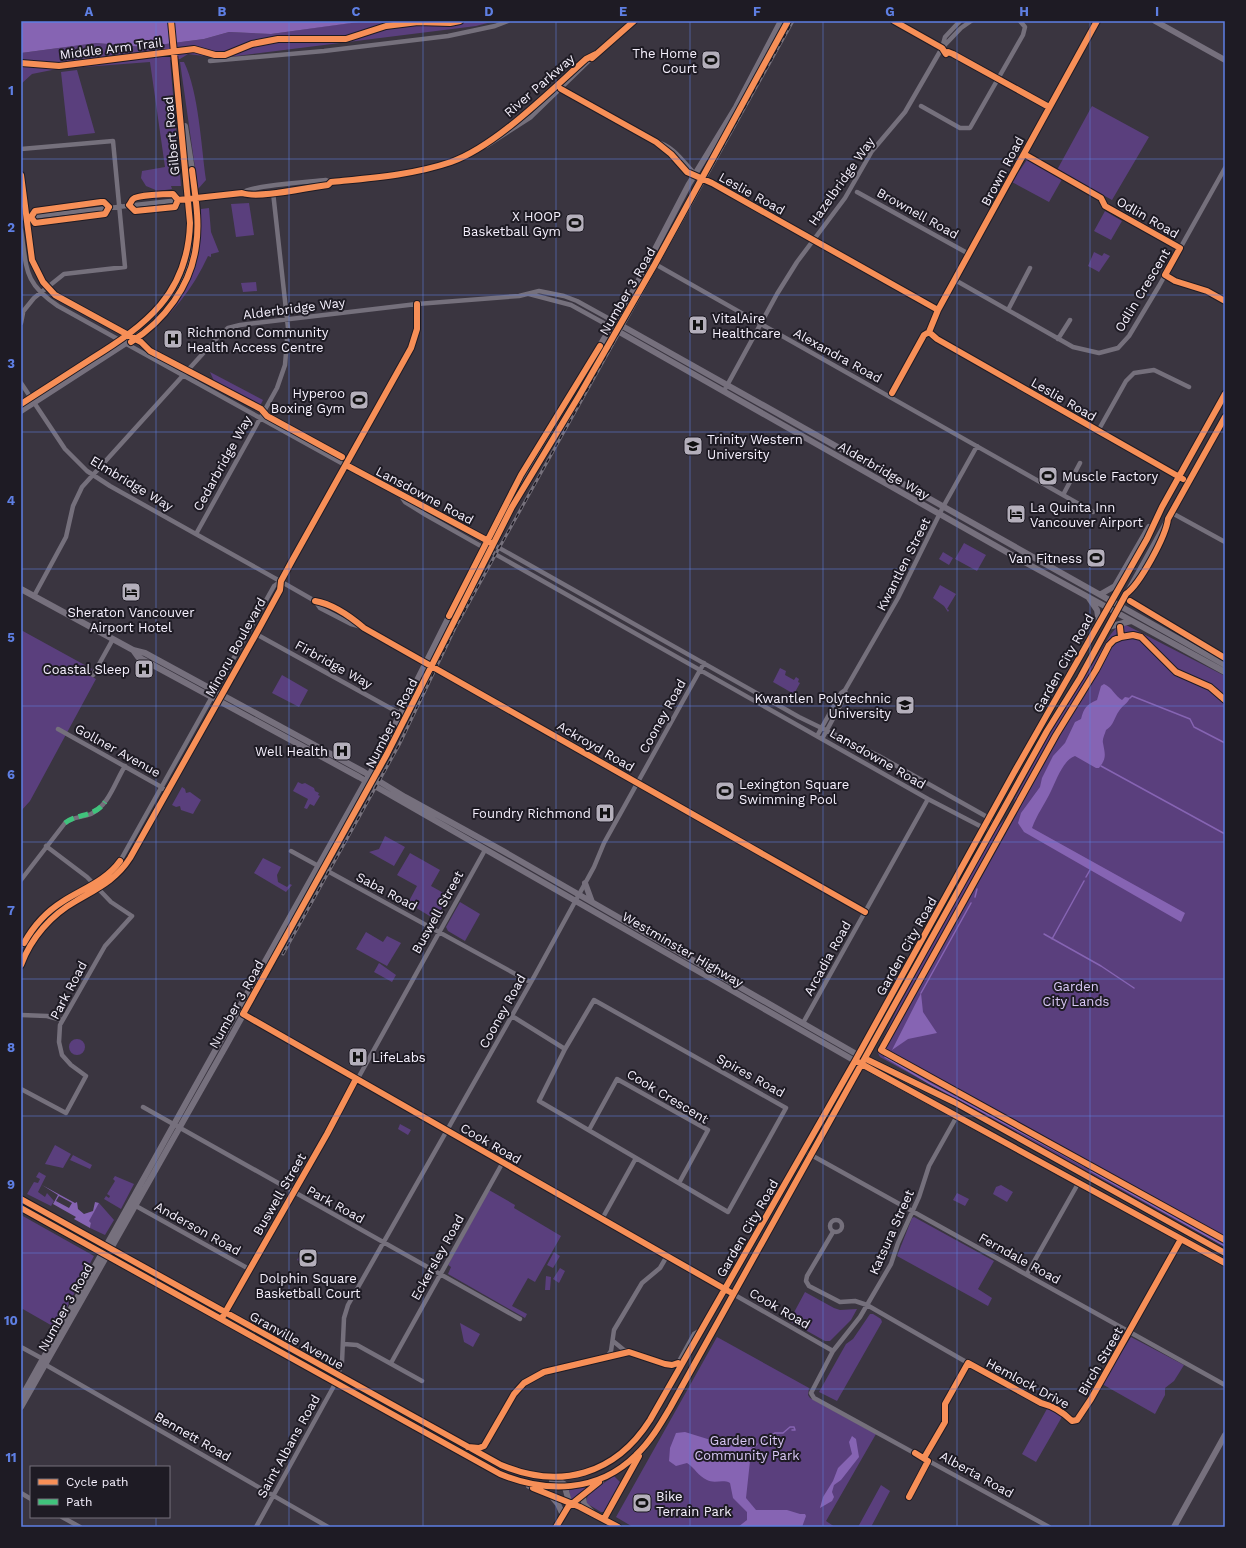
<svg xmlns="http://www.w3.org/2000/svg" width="1246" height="1548" viewBox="0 0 1246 1548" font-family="'Work Sans',sans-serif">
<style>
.green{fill:#5a3f7d}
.water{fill:#8664b3;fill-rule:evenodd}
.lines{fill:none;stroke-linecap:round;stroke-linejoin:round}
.stream{stroke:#8664b3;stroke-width:1.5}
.minor{stroke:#75707c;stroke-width:4.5}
.major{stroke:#76707d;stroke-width:6}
.rail-casing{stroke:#76717c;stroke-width:3}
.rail{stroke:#1e1b24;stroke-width:1.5;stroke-dasharray:4.5;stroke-linecap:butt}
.quiet{stroke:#40c37c;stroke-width:5;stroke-dasharray:10 5;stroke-linecap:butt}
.cycleway-casing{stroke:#1e1b24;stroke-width:8}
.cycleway{stroke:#f78f57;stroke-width:6}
.grid{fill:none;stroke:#5e7fe3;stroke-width:1;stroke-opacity:0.55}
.labels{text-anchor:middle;stroke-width:4;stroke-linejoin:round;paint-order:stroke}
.street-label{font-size:13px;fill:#f5f0fd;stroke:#1e1b24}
.poi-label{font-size:13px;fill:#f5f0fd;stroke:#1e1b24;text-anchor:end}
.park-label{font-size:13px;fill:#d9c8f5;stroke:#1e1b24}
.neatline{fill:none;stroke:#5e7fe3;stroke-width:1.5}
.grid-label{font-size:13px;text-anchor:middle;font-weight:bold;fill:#5e7fe3}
</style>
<rect width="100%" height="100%" fill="#3a3540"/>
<path class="green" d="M364,21H495L476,26L221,58L188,54L180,59L170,60L181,186H171L172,189L158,191L146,186L141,178L142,171L165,167L150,62L57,69L32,74L21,84V53L96,43L143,47L204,39L229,32L271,34Z
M180,62H184C199,93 201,146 206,180L198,189Z
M77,70L95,133L68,136L61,72Z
M1092,106L1149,137L1112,200L1065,174L1049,202L1012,182L1030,155L1057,170Z
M249,203L254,235L236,237L231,204Z
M209,208L211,232L219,252L211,254V257L208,256C193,289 171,316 142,339C144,332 159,323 165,316C193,288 202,247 201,209Z
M1105,211L1122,221L1111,240L1094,231Z
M1094,252L1102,256L1104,253L1110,256L1099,272L1088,266Z
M256,282L257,291L243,292L241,283Z
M210,372L263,400L260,406L214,381Z
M964,543L986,555L977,571L955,559Z
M943,552L953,558L949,565L939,559Z
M940,585L956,594L947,609L949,610L948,612L944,606L933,598Z
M1126,625L1225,676V1247L880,1057L877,1051L897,1009L994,832L1012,810L1015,798L1046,740L1111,634L1116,628Z
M21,630L92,669L89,675L96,679L30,801L21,811Z
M780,668L786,671L785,675L794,680L796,677L799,679L798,682L800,683L794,694L773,682Z
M282,675L308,690L299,707L272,693Z
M298,782L302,784L305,783L314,788L315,791L319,793L318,795L320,796L314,806L310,804L307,809L304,808L308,799L293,791Z
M182,787L185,789L186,793L190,792L201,800L193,814L181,810L180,806L176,807L172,805Z
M385,836L405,847L394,866L369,852L379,849Z
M410,853L440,870L431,886L449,896L437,917L434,916L433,918L408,903L417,886L397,875Z
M263,858L281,867L277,875L278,882L287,887L290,884L292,885L286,892L254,873Z
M460,902L480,914L465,941L448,931L446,927Z
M366,932L383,942L387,936L401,943L387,966L356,949Z
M379,963L396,975L392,982L374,972Z
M69 1047a8 8 0 1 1 16 0a8 8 0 1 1-16 0Z
M400,1124L411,1130L408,1135L398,1129Z
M55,1145L71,1154L63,1168L45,1164Z
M73,1155L92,1165L90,1169L70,1160Z
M39,1172L46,1176L38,1192L45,1197L47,1193L54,1201L51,1206L27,1194L34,1182L38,1183L40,1179L36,1177Z
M115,1176L134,1184L121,1209L104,1199L106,1196L109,1198L110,1196L107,1194L115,1181L113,1179Z
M1001,1185L1013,1192L1007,1202L993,1194L996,1187Z
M489,1190L515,1205L514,1208L561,1236L535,1282L528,1278L512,1306L527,1314L525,1318L448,1274L451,1267L448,1265Z
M957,1193L969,1199L965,1206L953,1200Z
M99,1203L114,1220L105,1235L90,1228L91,1223L88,1221Z
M21,1215L94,1256L56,1328L21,1308Z
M914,1217L994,1261L978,1289L992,1298L988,1306L897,1256L912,1218Z
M304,1248L314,1254L308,1265L297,1260Z
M554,1252L560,1256L553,1268L547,1265Z
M560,1268L565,1271L559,1283L553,1279Z
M546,1276L551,1277L550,1290H545Z
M805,1292L834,1308L840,1310L857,1309L851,1320L830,1341H825L791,1322V1318Z
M870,1314H873L881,1319L882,1322L837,1401L819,1392L846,1344L853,1339Z
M460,1323L480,1334L473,1347L464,1342Z
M717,1337L809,1388L808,1395L810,1398L876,1434L826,1521L835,1527H633L616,1517Z
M1131,1337L1184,1365L1174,1381L1165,1388V1395L1155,1414L1102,1384Z
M1048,1407L1063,1415L1036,1462L1022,1454Z
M614,1476L621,1483L605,1512H601L586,1503L588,1494Z
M881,1485L890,1491L871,1527H858Z
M591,1486L574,1501L571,1499L569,1490Z"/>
<path class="water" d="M21,21H366L271,34L229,32L204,39L143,47L96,43L21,53Z
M1104,684C1112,687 1115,696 1122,700L1125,697L1130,698C1127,704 1123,705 1119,711C1114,718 1114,725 1106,730C1105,734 1102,739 1103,743C1105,754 1107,758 1099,768H1096L1075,756C1063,760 1056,781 1051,791C1045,804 1037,814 1032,828L1185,913L1181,922L1024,832L1018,823L1021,813L1040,787L1042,778L1053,756L1065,743L1075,722L1081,719C1084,708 1086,705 1097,700L1101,686Z
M921,993L923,1012L937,1033L908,1039L892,1050Z
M42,1185L75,1203L77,1202L78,1209L84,1214L93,1211L95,1202L99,1203L89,1221L91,1223L90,1228L74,1219L76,1217L53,1204L58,1195ZM59,1196L72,1203L69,1208L56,1201Z
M685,1432L714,1441L738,1443L755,1449L756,1452L750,1461L746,1498L756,1510H787L800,1514H805L806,1516L802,1527H738L747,1520V1512L733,1498L730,1483C723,1479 714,1484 707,1480C698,1476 695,1468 687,1463L676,1466L669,1461L670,1448L676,1433Z
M852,1436L856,1439L859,1457L841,1480L834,1485L832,1492L834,1497L832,1501L820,1508L823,1497L833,1481L838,1468L852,1454L849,1442Z"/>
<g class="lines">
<path class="stream" d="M1130,698L1132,696L1190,719L1194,727L1225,743
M1101,766L1225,834
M1086,877L1090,870
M975,897L977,889
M1044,934L1101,966L1134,988
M1052,939L1084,881
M921,993L971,903
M885,1057L929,1083L1084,1166
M1091,1171L1225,1246
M761,1442L775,1433H783L790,1427H794L795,1430H792
M753,1448L757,1444"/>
<path class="minor" d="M894,21L942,48
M1097,21L938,310L929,332L937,339L1189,482
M942,48L945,37L960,21
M953,54L1049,107
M210,61L324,51L448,36L495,26L508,21
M561,89L656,142L671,154L687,172L712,183L938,310
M921,106L960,128H970L1023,35L1025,27L1020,21
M656,142C674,146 683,162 695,174
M486,146L531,117L596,54L634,21
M21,149L113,141L125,267L64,274L34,298L21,314
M857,192L969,254
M242,193C252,185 310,182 326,180L331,182
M1105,206L1180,248
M21,218L232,194H261L328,185L331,182C371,178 413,175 451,162C496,146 549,92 586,59L596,54
M21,230C27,268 23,283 58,306L401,496L409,497L799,717L879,756L989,818L995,825
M655,264L1093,512
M1165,275L1175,281L1207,291L1225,301
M955,280L1073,347L1099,353L1118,348L1129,336L1159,286L1225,168
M529,294L571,305L611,327
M1008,310L1030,268
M21,323L23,313
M1058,339L1070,320
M21,383L65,449L87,471L110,486L287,585L315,601L320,608L351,624L362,627
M724,391L777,294L797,262L845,198L872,151L905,112L942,48L961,28L971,21
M1098,431L1126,381L1134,373L1154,370L1189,387
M1063,495L1080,463
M401,496L405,502L426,515L928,799L980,826L988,829L993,828
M1172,513L1225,542
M196,534L277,388L285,365L288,328L273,192
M34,596L66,537L73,506L82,487L217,338L228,328L240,325L417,304L519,296L539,291L564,296L577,301L615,322
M315,601C333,604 351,617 364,628L865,912
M256,634L401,714
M93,675L113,639
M58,729L165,789
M817,736L841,693L845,690L898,598L943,507L977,446
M822,739L846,695L845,690
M291,851L530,982
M21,880L65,823C73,816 82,818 91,814C109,805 115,782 125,766
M21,947C31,930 44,914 60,903C80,890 103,881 119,863L274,586L281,581
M21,965C31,938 51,915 76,901C98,888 116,880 130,858L256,634L280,590L281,581L293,559L411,348L417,329V304
M594,1000L786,1108L728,1212L539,1101L565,1049Z
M237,1011L833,1351
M21,1015L47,1016L62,1020
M512,1016L565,1049
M803,1023L928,799
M21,1089L66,1113L86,1076L71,1065L62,1055L59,1042L60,1025L105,946L132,916L111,902L87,877L46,846
M143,1107L520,1319
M957,1116L929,1166L919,1197L898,1243L891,1264L860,1317L833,1351L811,1393L814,1398L1049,1527
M589,1130L617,1079L708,1130L679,1183
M804,1151L1225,1385
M136,1206L249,1269
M602,1219L636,1158
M830 1226a6 6 0 1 1 12 0a6 6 0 1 1-12 0Z
M833,1232L807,1276L806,1281L809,1286L840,1302L855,1301L867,1305L1001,1382L1064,1413L1072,1421L1077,1420L1081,1417L1181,1239
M1027,1274L1079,1182
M221,1320L327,1134L485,850
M613,1341L624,1350L672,1365L678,1363L694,1334L699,1331
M344,1344L357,1345L422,1381
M21,1347L43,1359
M606,1358L611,1351L614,1330L642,1283L660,1268L667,1256
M391,1363L503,1162
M46,1365L328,1527
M472,1447L484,1446C496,1430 502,1409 515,1393C534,1368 598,1360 629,1352
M924,1458L945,1422V1404L968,1363
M21,1493L31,1499
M568,1507L567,1502L592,1512L618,1527
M62,1517L80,1527
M604,1519L628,1476
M256,1527L335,1384L342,1362L344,1318L348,1305L535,975L594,867L604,843L704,663
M556,1527L569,1506"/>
<path class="major" d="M1155,21L1225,60
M617,323L1225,665
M614,329L1017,558L1225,672
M21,404C44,389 68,374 91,359C146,325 188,294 190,223L171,21
M21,411L151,327C214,267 197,203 185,126
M21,589L133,650L145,653L364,772L405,797L503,851L872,1063L954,1102L1225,1253
M1101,594L1115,586L1149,527
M1089,598L1097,610L1099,622
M1108,627L1131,621
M133,650L138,657L359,777L876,1073L1225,1263
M585,883L592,902
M21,1199L501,1465C560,1490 615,1475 650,1420L855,1061L1016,769L1147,539L1162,507L1225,394
M21,1208L500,1474C546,1493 598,1493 636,1455C650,1442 660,1425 670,1408L1047,731L1080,678L1225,417
M21,1398L372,770L506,503L611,327L620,316L689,184L736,107L781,21
M21,1407L227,1044L377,773L512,507L579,396L655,264L788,21
M552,1481H558L564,1484L568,1498L567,1502
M529,1486L567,1502
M583,1495L584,1504L592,1512
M553,1498L558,1504L563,1515
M573,1504L601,1481
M1174,1527L1225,1435"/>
<g class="rail-casing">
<path id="rail" d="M283,954L399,745L455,628L498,550L793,21"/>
</g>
<use href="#rail" class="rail"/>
<path class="quiet" d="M65,823C78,813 95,817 105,802"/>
<g class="cycleway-casing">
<path id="cycleway" d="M894,21L942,48L946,54L948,52L953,54L1049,107
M592,58L634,21
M21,63L59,66L194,49L215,55H225L252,44L278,39H346L386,26L418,22L450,23L460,21
M561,89L656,142L671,154L687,172L712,183L938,310
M1024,154L1101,198L1105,206L1180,248L1165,275L1175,281L1207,291L1225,301
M21,175L32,260L43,282L55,295L141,342L150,351L261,409L267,416L342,457
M178,200L242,193C260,199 308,187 328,185L331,182C371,178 413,175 451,162C496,146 549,92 586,59L596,54
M129,205C131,203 131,201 133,199C137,195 166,194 173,194L178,200
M129,205L135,211L175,207L178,200
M31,217L35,223L105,214L109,207
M31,217L35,211L101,202H104L109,207
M929,332L938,310L1097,21
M929,332L937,339L1183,479
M131,342C164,321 191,286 196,246C200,221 195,195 192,170
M892,393L924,335L929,332
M21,404C44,389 68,374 91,359C146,325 188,294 190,223L171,21
M346,465L492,543
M315,601C333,604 351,617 364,628L865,912
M1130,601L1225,658
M449,616L521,475L600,346
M1120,627L1121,637L1114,640L1109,645L1096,670L1056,735L881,1050L1225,1240
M1121,637L1133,635L1141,637L1176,672L1210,687L1225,700
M24,943C33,927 46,912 62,902C82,889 106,881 120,861
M21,965C31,938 51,915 76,901C98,888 116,880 130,858L256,634L280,590L281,581L293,559L411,348L417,329V304
M866,1059L954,1102L1225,1253
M856,1061L1225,1263
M21,1199L501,1465C560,1490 615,1475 650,1420L855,1061L1016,769L1147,539L1162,507L1225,394
M21,1208L500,1474C546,1493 598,1493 636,1455C650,1442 660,1425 670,1408L1047,731L1080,678L1126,594C1140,584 1166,536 1168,519L1225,417
M730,1292L243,1014L387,754L512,507L579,396L655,264L788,21
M222,1318L327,1134L356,1079
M468,1447L479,1448L484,1446L514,1394L524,1383L544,1372L629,1352L665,1364L672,1365L678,1363
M924,1458L945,1422V1404L968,1363L1041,1403C1053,1406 1063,1412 1072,1421L1077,1420L1091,1399L1181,1239
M533,1488L580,1507L618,1527
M909,1497L928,1461L915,1453
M604,1519L639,1456
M556,1527L568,1507L599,1482"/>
</g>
<use href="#cycleway" class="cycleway"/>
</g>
<path class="grid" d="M156,21V1467M289,21V1527M423,21V1527M556,21V1527M690,21V1527M823,21V1527M957,21V1527M1090,21V1527M21,159H1225M21,295H1225M21,432H1225M21,569H1225M21,706H1225M21,842H1225M21,979H1225M21,1116H1225M21,1253H1225M21,1389H1225M156,1517V1527"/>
<defs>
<g id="stadium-square" transform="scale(1)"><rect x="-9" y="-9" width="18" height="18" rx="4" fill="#b4afbb" stroke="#1e1b24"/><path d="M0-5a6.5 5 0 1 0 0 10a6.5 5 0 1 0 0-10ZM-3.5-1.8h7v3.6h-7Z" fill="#111"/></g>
<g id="hospital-square" transform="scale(1)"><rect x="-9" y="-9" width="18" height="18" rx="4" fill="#b4afbb" stroke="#1e1b24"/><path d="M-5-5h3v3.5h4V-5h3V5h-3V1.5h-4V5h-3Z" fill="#111"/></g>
<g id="university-square" transform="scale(1)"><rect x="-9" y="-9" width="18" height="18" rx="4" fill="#b4afbb" stroke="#1e1b24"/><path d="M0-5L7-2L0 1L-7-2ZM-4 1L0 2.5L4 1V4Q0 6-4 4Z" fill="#111"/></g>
<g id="hotel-square" transform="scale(1)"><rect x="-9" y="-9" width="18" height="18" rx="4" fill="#b4afbb" stroke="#1e1b24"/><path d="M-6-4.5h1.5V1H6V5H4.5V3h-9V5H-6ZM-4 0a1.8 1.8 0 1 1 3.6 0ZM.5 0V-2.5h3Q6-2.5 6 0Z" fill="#111"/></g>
</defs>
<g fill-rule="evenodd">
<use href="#stadium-square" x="711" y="60"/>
<use href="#stadium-square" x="575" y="223"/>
<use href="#hospital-square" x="698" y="325"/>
<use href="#hospital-square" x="173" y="339"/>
<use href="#stadium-square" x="359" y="400"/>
<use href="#university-square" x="693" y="446"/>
<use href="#stadium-square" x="1048" y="476"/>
<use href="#hotel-square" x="1016" y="514"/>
<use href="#stadium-square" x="1096" y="558"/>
<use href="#hotel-square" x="131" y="592"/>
<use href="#hospital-square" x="144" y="669"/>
<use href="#university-square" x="905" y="705"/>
<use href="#hospital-square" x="342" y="751"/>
<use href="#stadium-square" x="725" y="791"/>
<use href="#hospital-square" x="605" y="813"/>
<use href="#hospital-square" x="358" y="1057"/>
<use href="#stadium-square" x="308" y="1258"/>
<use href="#stadium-square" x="642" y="1503"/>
</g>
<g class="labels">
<g class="street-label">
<text transform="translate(111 48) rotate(-7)" y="5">Middle Arm Trail</text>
<text transform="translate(539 85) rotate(-41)" y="5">River Parkway</text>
<text transform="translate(171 136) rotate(-95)" y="5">Gilbert Road</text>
<text transform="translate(1002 171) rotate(-62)" y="5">Brown Road</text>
<text transform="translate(841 181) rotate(-55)" y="5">Hazelbridge Way</text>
<text transform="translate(752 193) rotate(29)" y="5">Leslie Road</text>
<text transform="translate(918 213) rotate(29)" y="5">Brownell Road</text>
<text transform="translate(1148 217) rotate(30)" y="5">Odlin Road</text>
<text transform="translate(1142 290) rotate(-59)" y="5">Odlin Crescent</text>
<text transform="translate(627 291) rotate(-60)" y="5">Number 3 Road</text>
<text transform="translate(294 308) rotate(-7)" y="5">Alderbridge Way</text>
<text transform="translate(838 355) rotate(29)" y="5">Alexandra Road</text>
<text transform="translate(1064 399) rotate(30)" y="5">Leslie Road</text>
<text transform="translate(222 463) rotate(-61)" y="5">Cedarbridge Way</text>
<text transform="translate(884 470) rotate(30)" y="5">Alderbridge Way</text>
<text transform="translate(132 483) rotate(31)" y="5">Elmbridge Way</text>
<text transform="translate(425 495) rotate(28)" y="5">Lansdowne Road</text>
<text transform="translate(903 564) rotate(-63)" y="5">Kwantlen Street</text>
<text transform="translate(235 647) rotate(-61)" y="5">Minoru Boulevard</text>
<text transform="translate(1063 663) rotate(-61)" y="5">Garden City Road</text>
<text transform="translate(334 664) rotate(29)" y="5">Firbridge Way</text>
<text transform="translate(662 716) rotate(-61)" y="5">Cooney Road</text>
<text transform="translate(391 723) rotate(-63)" y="5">Number 3 Road</text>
<text transform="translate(596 746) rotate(30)" y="5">Ackroyd Road</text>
<text transform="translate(118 750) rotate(29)" y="5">Gollner Avenue</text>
<text transform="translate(878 758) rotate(30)" y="5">Lansdowne Road</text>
<text transform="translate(387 891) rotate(28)" y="5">Saba Road</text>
<text transform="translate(437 912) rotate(-61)" y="5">Buswell Street</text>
<text transform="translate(906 946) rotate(-61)" y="5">Garden City Road</text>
<text transform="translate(683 949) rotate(30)" y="5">Westminster Highway</text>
<text transform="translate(827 958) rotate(-61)" y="5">Arcadia Road</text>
<text transform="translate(68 990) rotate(-62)" y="5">Park Road</text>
<text transform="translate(236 1004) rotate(-61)" y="5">Number 3 Road</text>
<text transform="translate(502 1011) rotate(-61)" y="5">Cooney Road</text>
<text transform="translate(751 1075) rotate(29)" y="5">Spires Road</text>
<text transform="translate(668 1096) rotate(31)" y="5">Cook Crescent</text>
<text transform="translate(491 1143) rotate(30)" y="5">Cook Road</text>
<text transform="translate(279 1194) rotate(-60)" y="5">Buswell Street</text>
<text transform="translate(336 1204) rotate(29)" y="5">Park Road</text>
<text transform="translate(198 1228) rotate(29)" y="5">Anderson Road</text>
<text transform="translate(747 1228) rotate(-60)" y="5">Garden City Road</text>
<text transform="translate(891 1232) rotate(-66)" y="5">Katsura Street</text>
<text transform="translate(437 1257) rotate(-61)" y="5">Eckersley Road</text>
<text transform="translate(1020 1258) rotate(29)" y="5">Ferndale Road</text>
<text transform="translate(65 1307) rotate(-61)" y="5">Number 3 Road</text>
<text transform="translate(780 1308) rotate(30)" y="5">Cook Road</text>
<text transform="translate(297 1340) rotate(29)" y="5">Granville Avenue</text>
<text transform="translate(1100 1361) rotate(-60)" y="5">Birch Street</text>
<text transform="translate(1028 1383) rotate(28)" y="5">Hemlock Drive</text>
<text transform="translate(193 1436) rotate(30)" y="5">Bennett Road</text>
<text transform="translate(288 1446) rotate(-61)" y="5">Saint Albans Road</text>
<text transform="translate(977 1474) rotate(29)" y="5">Alberta Road</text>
</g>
<g class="poi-label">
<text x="697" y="58">The Home<tspan x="697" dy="15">Court</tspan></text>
<text x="561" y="221">X HOOP<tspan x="561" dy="15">Basketball Gym</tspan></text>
<text x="712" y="323" text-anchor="start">VitalAire<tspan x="712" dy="15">Healthcare</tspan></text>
<text x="187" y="337" text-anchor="start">Richmond Community<tspan x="187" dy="15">Health Access Centre</tspan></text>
<text x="345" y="398">Hyperoo<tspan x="345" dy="15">Boxing Gym</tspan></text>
<text x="707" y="444" text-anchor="start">Trinity Western<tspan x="707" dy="15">University</tspan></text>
<text x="1062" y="481" text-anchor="start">Muscle Factory</text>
<text x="1030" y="512" text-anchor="start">La Quinta Inn<tspan x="1030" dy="15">Vancouver Airport</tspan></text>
<text x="1082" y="563">Van Fitness</text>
<text x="131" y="617" text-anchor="middle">Sheraton Vancouver<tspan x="131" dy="15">Airport Hotel</tspan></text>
<text x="130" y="674">Coastal Sleep</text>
<text x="891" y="703">Kwantlen Polytechnic<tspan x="891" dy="15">University</tspan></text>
<text x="328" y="756">Well Health</text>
<text x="739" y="789" text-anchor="start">Lexington Square<tspan x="739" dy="15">Swimming Pool</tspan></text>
<text x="591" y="818">Foundry Richmond</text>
<text x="372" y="1062" text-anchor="start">LifeLabs</text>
<text x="308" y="1283" text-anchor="middle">Dolphin Square<tspan x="308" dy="15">Basketball Court</tspan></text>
<text x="656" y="1501" text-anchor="start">Bike<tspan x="656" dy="15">Terrain Park</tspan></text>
</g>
<g class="park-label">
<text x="1076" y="991">Garden<tspan x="1076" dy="15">City Lands</tspan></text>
<text x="747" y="1445">Garden City<tspan x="747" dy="15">Community Park</tspan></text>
</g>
</g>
<rect width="1246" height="1548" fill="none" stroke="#1e1b24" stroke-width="44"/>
<rect x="30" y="1466" width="140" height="52" fill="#1e1b24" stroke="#74707b"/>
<rect x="38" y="1479" width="20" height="6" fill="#f78f57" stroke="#74707b"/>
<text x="66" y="1486" font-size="12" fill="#f5f0fd">Cycle path</text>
<rect x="38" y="1499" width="20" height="6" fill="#40c37c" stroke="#74707b"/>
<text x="66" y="1506" font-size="12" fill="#f5f0fd">Path</text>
<rect x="22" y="22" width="1202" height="1504" class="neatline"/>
<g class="grid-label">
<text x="89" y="16">A</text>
<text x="222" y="16">B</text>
<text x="356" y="16">C</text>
<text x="489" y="16">D</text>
<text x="623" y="16">E</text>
<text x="757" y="16">F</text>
<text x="890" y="16">G</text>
<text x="1024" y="16">H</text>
<text x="1157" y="16">I</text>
<text x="11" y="95">1</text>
<text x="11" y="232">2</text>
<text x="11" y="368">3</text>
<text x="11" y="505">4</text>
<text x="11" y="642">5</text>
<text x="11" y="779">6</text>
<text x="11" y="915">7</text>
<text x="11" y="1052">8</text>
<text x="11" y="1189">9</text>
<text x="11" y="1325">10</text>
<text x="11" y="1462">11</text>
</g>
</svg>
